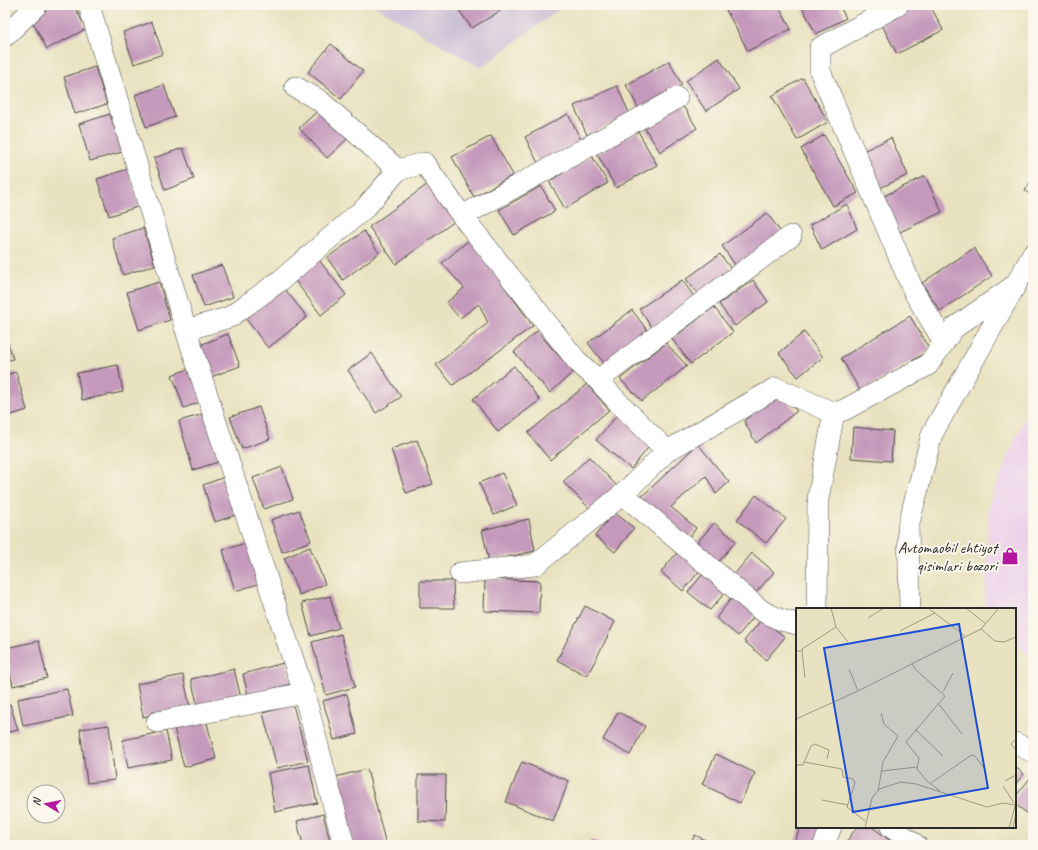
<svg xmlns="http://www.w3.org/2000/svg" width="1038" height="850" viewBox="0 0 1038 850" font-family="Caveat,sans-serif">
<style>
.built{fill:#ecd1ea}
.industrial{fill:#cbbfd5}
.building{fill:#c499bb}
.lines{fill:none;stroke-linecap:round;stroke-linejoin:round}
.minor-casing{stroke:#484641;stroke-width:22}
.minor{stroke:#fff;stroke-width:21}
.labels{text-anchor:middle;stroke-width:4;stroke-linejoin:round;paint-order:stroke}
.poi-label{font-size:16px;fill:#2b2b2b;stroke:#fbf7ec;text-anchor:end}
.inset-road{fill:none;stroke:#9d9984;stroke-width:1}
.view{fill:#1d4ed8;fill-opacity:0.15;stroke:#1d4ed8;stroke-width:2}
.inset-edge{fill:none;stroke:#2b2b2b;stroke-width:2}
</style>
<rect width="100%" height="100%" fill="#fbf7ec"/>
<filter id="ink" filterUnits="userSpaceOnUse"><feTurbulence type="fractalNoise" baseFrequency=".025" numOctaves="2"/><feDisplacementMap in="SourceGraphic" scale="8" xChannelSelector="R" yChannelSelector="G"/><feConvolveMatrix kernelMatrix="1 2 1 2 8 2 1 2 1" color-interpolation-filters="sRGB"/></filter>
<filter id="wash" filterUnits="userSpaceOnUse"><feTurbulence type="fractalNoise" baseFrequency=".012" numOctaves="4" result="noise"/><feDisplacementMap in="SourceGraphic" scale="16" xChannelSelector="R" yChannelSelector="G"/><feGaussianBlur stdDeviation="0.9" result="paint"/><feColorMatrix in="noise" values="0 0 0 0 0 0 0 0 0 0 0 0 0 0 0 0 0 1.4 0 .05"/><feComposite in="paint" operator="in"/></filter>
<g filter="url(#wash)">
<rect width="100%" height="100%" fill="#e9e2c0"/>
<path class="built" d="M1033,397V660L1015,641V609H985L989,503Z"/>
<path class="industrial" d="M373,5H565L481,68Z"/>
<g id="blocks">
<path class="building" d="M53,5H74L86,29L47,49L30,17Z
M455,5H510L472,28Z
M726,5H778L791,29L748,51L724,6Z
M801,5H839L846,18L816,34Z
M914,5H930L943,30L897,54L881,23Z
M152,22L163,54L134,64L123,32Z
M331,44L363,71L341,99L308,72Z
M719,58L739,89L706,111L686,81Z
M669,61L682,85L639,109L626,85Z
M95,67L107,104L75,114L64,77Z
M803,78L828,122L797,140L772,96Z
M164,85L175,117L146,127L135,95Z
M617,86L630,115L587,135L574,106Z
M681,103L697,128L660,152L644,127Z
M321,108L348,138L327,158L299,128Z
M110,114L122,152L90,161L79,124Z
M568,114L581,140L538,163L525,137Z
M638,131L657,165L616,188L597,154Z
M824,135L858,193L833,206L801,149Z
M491,136L513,175L474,197L452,157Z
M891,138L908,175L880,188L863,151Z
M183,148L194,179L165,190L154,158Z
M592,156L608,183L565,209L549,181Z
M128,169L140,206L109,216L97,179Z
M925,176L942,212L900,232L882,197Z
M1033,177V196L1025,191Z
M428,184L455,221L396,264L369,227Z
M541,186L555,211L514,235L499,210Z
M847,204L857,229L822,250L810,225Z
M767,213L783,235L738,269L722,246Z
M143,228L155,265L123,275L112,238Z
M364,231L379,253L343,280L327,258Z
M470,239L533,326L453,385L436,365L488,323L479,304L460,318L446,303L464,288L442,263Z
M974,248L992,276L940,311L922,283Z
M720,254L734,273L701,298L686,279Z
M319,260L346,295L321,315L294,279Z
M222,265L233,297L204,307L193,275Z
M682,280L698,302L655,332L639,309Z
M753,280L768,302L735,326L719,304Z
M159,282L170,320L139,330L127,292Z
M284,288L307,317L268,348L246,319Z
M714,307L733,332L691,364L672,339Z
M632,310L650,334L607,367L588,343Z
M910,316L930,350L861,392L841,358Z
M537,331L573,372L550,393L514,352Z
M804,332L823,357L798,377L779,353Z
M5,333L13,359L5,361Z
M228,334L240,366L211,377L200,345Z
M666,343L687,366L642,401L620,379Z
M372,353L401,397L376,413L348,370Z
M118,365L123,392L82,400L77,373Z
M514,366L540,400L498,432L473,399Z
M191,368L203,401L184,408L172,375Z
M16,372L27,410L5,417V375Z
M587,384L609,410L550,460L528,433Z
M777,393L797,411L756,443L744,421Z
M259,407L270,439L242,449L230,417Z
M207,413L221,461L193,470L179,421Z
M618,414L652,443L631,469L596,440Z
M853,427L893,431L891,461L851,458Z
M417,440L433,484L406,493L391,449Z
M698,444L729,482L716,494L706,476L671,507L696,528L686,543L638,500Z
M589,457L617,486L592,511L563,482Z
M282,467L293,499L264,509L253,478Z
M502,473L517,505L494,515L479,483Z
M230,475L242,513L215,522L203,485Z
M756,495L786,519L766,543L737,520Z
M299,510L311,541L282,552L271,520Z
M614,512L634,528L615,552L595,536Z
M529,519L535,551L489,561L482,530Z
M714,523L736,541L717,564L695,545Z
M252,541L265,582L235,591L223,550Z
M310,547L325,584L299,595L284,558Z
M680,549L702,568L683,591L661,572Z
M752,553L774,572L755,594L733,576Z
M707,569L729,588L710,610L688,592Z
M485,579L540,581L539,613L484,611Z
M420,581H453L454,608H420Z
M734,595L756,614L738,636L716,618Z
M330,596L339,628L311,636L302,603Z
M585,606L615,622L587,676L557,660Z
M762,619L785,637L766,660L744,641Z
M341,634L355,687L326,695L312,642Z
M39,641L47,678L13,686L5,648Z
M287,662L292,684L248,695L243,674Z
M234,669L241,698L198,707L191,679Z
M183,675L190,707L143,717L137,684Z
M67,689L73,716L23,726L18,699Z
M347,694L357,734L334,740L323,701Z
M10,704L18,730L5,733V706Z
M293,705L308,761L277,768L263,713Z
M618,712L645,726L630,755L603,740Z
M206,719L216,759L184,767L174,728Z
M109,725L115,780L87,783L80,729Z
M166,731L172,760L128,768L123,740Z
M716,754L755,773L740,803L702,784Z
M522,762L569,781L553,821L506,802Z
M309,765L317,803L275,812L268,773Z
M1015,767L1024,774L1015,784Z
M367,769L386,845H352L335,777Z
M418,775H446L445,822L418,821Z
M1032,776L1033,777V818L1015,804V797Z
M323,814L331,845H303L297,821Z
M800,827H825L818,845H794Z
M857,827H872L896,845H844Z
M695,835L715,845H690Z
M591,840L607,845H589Z"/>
</g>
</g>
<g filter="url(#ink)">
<use href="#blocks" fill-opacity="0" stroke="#484641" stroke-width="1"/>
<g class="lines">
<g class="minor-casing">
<path id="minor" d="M89,5L186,330L304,693L344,845
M898,5L820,48V71L914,292L944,342
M5,36L37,5
M295,87L319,100L398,170
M462,216L677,98
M186,330L230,317L281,280L366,207L398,170L424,163L462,216L577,361L598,380L616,400L667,451L776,388L834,413L844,410L928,365L954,328L1015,285
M598,380L791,236
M623,494L667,451
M460,573L535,565L623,494L762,611L781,620L797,624
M817,609L818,499L834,413
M910,609L908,527L932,434L1033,254
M157,722L304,693
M1015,743L1033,752
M891,827L916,845
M824,845L831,827"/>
</g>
<use href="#minor" class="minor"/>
</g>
</g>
<defs>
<g id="shop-bare" transform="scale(1.38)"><path d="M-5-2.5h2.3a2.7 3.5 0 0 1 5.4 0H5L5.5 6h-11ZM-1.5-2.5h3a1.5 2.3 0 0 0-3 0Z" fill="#b5179e" stroke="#fbf7ec" stroke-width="2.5" paint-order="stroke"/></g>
</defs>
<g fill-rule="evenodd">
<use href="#shop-bare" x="1010" y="556"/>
</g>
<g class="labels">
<g class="poi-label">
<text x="997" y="553">Avtomaobil ehtiyot<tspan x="997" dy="18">qisimlari bozori</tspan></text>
</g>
</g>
<g transform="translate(796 608)">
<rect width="220" height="220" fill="#e9e2c0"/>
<path class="inset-road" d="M132,0L169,28M170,0L190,16M72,10L88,0M40,19L52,34M185,21L199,33L208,34L220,29M104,23L139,5M0,43H6V41L40,19L35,0M6,43L9,70M116,55L119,61L149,88L110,134L123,150L121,161L131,173L144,183M53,61L62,83M147,84L157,65M142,95L166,126M0,111L62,83L185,21L203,0M119,121L147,148M220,131L215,136L220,142M8,154L46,161L47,169L57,171L59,175L51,199L69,213M0,157H7L15,138L19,136L33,142L31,151M86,163L121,159M209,173L220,167M135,175L174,148L178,147L188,160M207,178L218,195M82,183L87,154L102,128L88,116L85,105M26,192L52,197M69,220L76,190L83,181L105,174L120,176L191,199L207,195L219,197M213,220L220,195M217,220L220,206"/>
<path class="view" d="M163,16L192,180L57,204L28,40Z"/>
<rect width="220" height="220" class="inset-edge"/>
</g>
<rect width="1038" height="850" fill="none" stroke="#fbf7ec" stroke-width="20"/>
<g transform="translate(46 804) rotate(280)"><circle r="19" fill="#fbf7ec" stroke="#a8a59f"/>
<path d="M0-3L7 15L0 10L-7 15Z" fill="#b5179e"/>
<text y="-6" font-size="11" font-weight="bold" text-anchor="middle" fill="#2b2b2b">N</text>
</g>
</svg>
